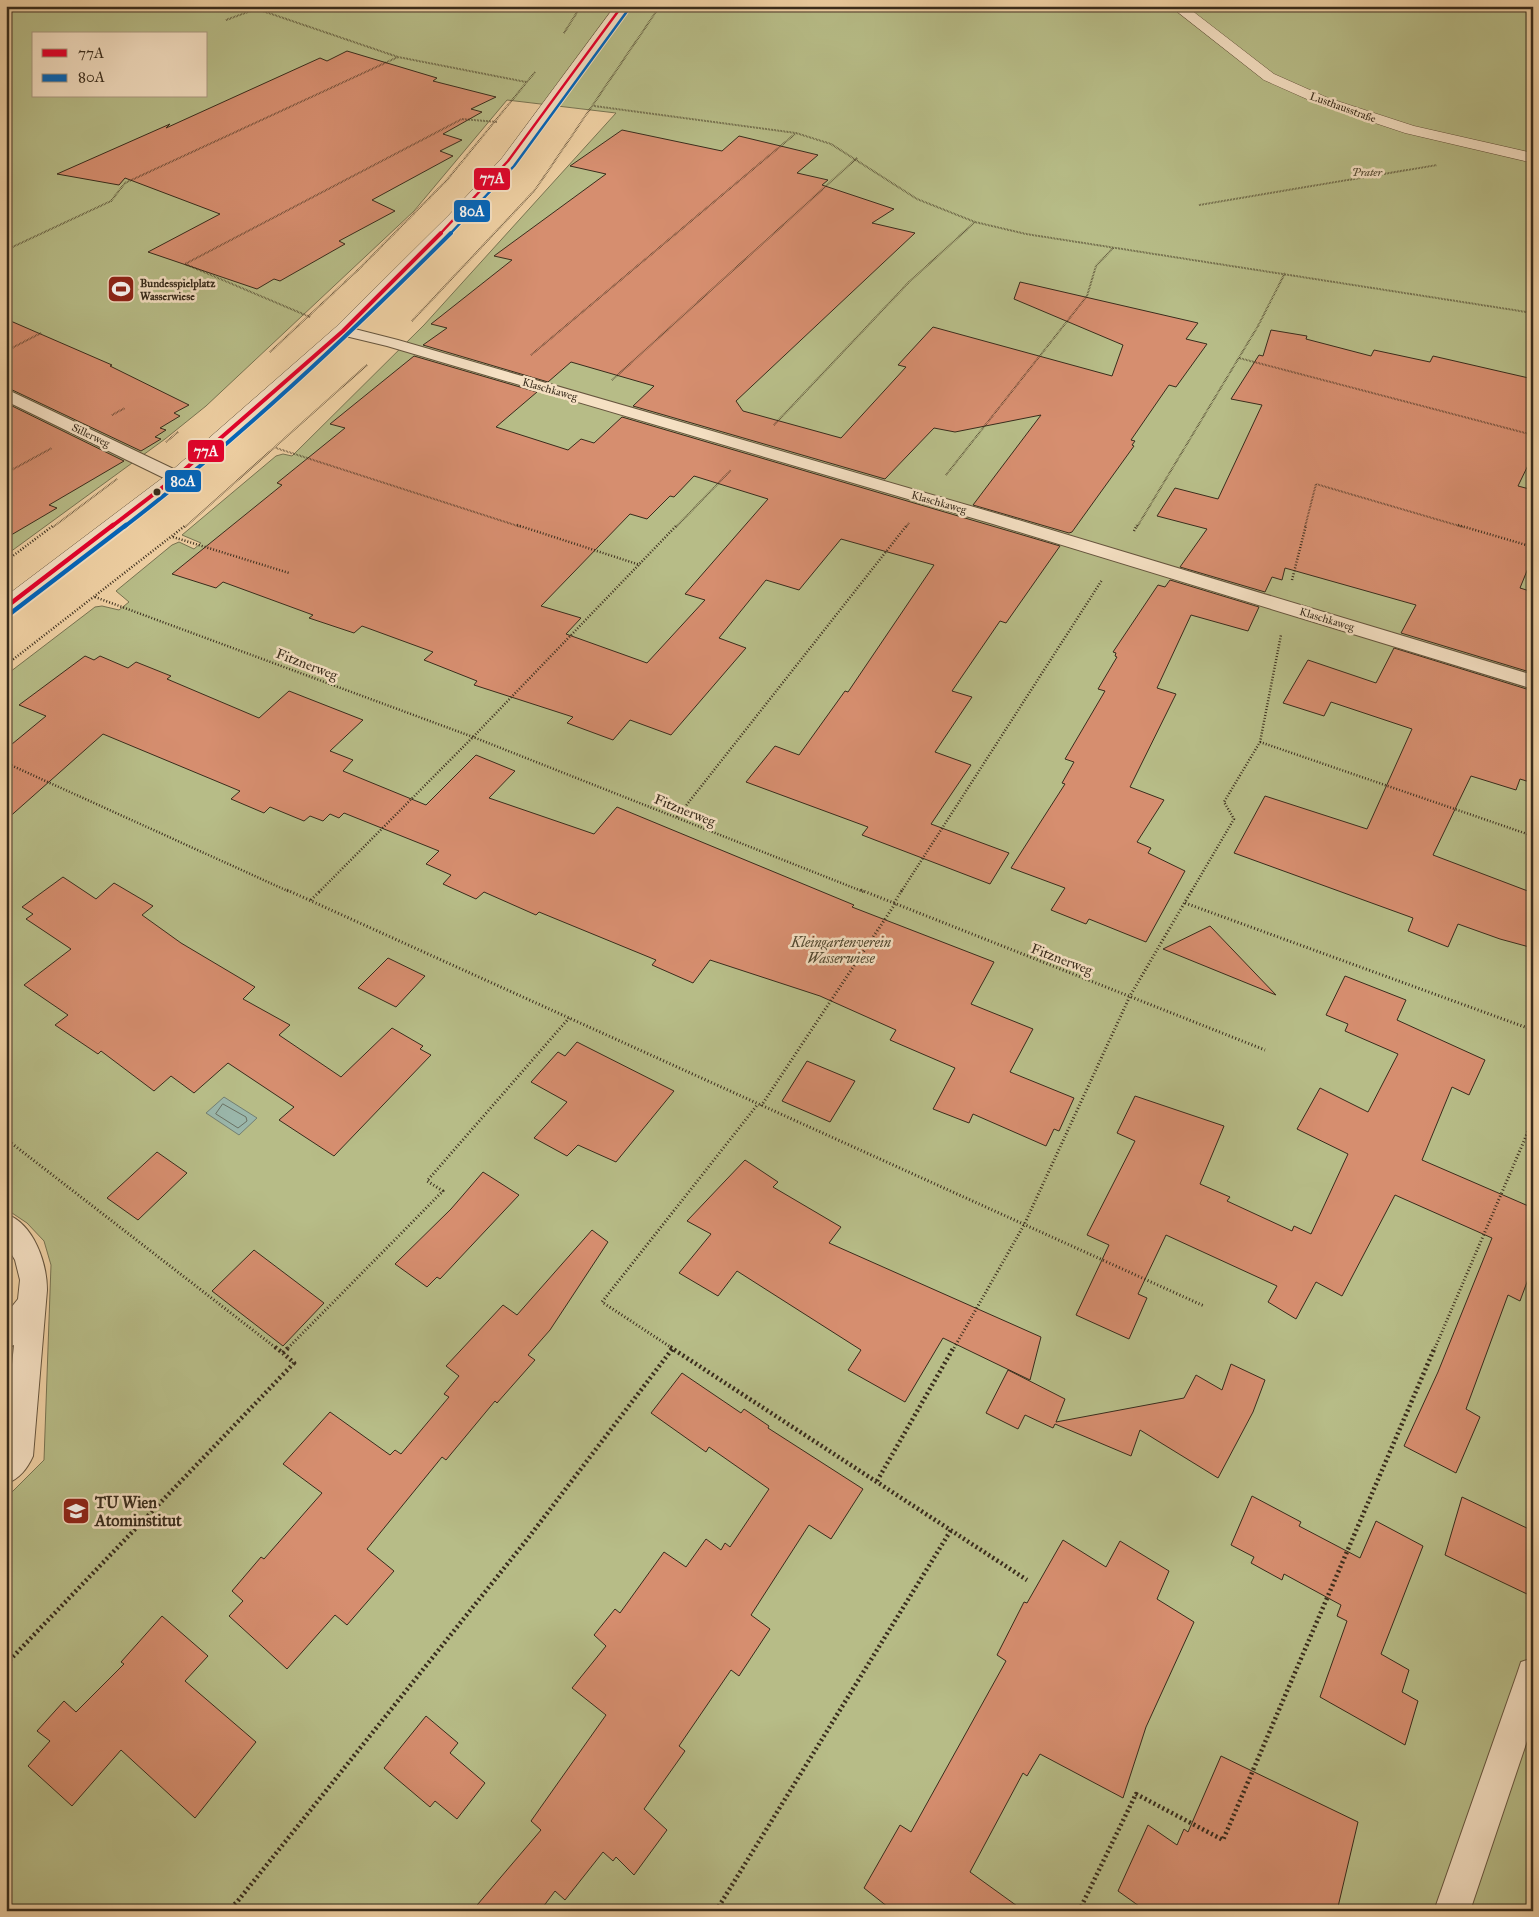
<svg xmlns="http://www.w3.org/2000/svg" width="1539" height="1917" viewBox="0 0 1539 1917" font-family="'IM FELL Great Primer',serif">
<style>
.green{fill:#b7bc87;stroke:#787452;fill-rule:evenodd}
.water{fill:#9ab6aa;stroke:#737f71}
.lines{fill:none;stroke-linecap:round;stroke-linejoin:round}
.shore{stroke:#6a7163;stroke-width:1}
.building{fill:#d68e6f;stroke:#392c1c;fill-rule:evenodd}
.lane-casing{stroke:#66553e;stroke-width:2}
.street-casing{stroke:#66553e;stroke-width:1}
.path-far3{stroke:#392c1c;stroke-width:2;stroke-dasharray:0.5 1;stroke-linecap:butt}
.path-far2{stroke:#392c1c;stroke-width:2.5;stroke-dasharray:1 2;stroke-linecap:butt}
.path-far1{stroke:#392c1c;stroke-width:3;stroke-dasharray:1 2.5;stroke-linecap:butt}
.path{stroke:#392c1c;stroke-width:4.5;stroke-dasharray:2 3;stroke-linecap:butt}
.lane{fill:#f5e0c3;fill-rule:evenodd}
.street{fill:#f5e0c3;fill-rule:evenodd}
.bus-1-far2-casing{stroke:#f5e0c3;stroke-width:4.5}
.bus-1-far1-casing{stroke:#f5e0c3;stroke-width:6}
.bus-1-casing{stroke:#f5e0c3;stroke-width:8}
.bus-2-far2-casing{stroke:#f5e0c3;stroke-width:4.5}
.bus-2-far1-casing{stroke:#f5e0c3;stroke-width:6}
.bus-2-casing{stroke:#f5e0c3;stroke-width:8}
.bus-1-far2{stroke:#e4002b;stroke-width:2.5}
.bus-1-far1{stroke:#e4002b;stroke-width:4}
.bus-1{stroke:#e4002b;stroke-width:4.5}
.bus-2-far2{stroke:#0065bd;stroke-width:2.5}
.bus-2-far1{stroke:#0065bd;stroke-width:4}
.bus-2{stroke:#0065bd;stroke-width:4.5}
.bus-dot{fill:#392c1c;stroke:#f5e0c3;stroke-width:2}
.labels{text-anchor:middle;stroke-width:5;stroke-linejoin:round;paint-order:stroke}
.far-street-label{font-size:11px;fill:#392c1c;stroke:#f5e0c3}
.far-park-label{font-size:11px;font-style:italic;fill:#524931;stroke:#f5e0c3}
.far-poi-label{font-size:11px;font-weight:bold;fill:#392c1c;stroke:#f5e0c3;text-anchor:start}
.street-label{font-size:14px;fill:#392c1c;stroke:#f5e0c3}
.park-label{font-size:14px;font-style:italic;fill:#524931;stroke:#f5e0c3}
.near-poi-label{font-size:16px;font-weight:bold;fill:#392c1c;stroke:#f5e0c3;text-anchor:start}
.line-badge{stroke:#f5e0c3;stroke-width:2}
.badge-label{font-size:14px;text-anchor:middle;font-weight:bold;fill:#fff}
</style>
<rect width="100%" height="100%" fill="#efd0a3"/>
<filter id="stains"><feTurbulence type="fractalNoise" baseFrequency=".004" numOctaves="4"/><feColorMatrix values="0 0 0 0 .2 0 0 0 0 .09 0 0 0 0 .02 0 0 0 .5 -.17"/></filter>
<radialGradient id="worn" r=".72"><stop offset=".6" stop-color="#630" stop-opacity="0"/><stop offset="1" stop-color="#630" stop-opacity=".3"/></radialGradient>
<path class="green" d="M6,6H1533V1911H6V1498L44,1460L51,1265L44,1241L27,1223L6,1209V675L95,607L102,606L119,610L129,602L116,591L172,545L179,542L194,549L201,543L182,535L276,456L283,454L292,456L424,325L616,113L507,100L414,211L206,406L165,439L6,555ZM34,34H206V96H34Z"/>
<path class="water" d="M224,1097L257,1118L239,1135L206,1113Z"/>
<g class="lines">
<path class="shore" d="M223,1104L246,1117L247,1121L238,1128L216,1114Z"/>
</g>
<path class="building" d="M347,51L437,78L433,81L496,97L471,109L482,112L443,134L462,140L440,151L453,156L372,200L395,211L339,241L345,244L280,281L274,279L257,289L148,252L220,214L125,178L119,185L57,174L170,124L166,128L320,58L327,61Z
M622,130L722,151L739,136L818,155L797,173L828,180L822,185L894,209L872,223L915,233L736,401L743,411L841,438L906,367L898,365L933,327L1112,376L1123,345L1014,299L1020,282L1198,323L1186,339L1207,344L1176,387L1169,385L1131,440L1135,441L1132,445L1134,446L1072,532L1069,533L973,505L1041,415L955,432L934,428L885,479L633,406L654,386L571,362L548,382L423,345L447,328L431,324L512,260L494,256L606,174L570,166Z
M6,319L112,365L110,366L189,405L174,413L180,416L160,428L166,430L155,437L161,439L141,451L6,387Z
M1271,330L1307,336L1306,339L1371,356L1374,350L1430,362L1433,356L1533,379V455L1518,486L1533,490V556L1520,588L1533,592V673L1401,633L1416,605L1285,568L1282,580L1272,577L1265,592L1180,567L1207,529L1157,516L1175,488L1218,499L1262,405L1231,399L1259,355L1263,356Z
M414,356L537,392L496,427L568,450L581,439L594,443L622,417L1060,546L1006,623L1000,621L952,691L972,697L935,752L971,765L931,824L1009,853L990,884L862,835L868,827L746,782L775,746L799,755L845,691L848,692L934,565L841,539L799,590L766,580L719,638L746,648L671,735L630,720L613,740L567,723L573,717L474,685L477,681L424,660L433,652L362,626L354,633L309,618L313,615L223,582L216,588L172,574L282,485L277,483L345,428L330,424ZM694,476L768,499L685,594L705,600L647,663L566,634L581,618L541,606L630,514L647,519L670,496L674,497Z
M6,403L124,461L49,505L57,508L6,538Z
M1170,580L1259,607L1248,631L1191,615L1157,688L1176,694L1130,787L1164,800L1137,842L1151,848L1148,853L1185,871L1146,942L1089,919L1086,924L1051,910L1065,888L1011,868L1065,784L1062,783L1074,762L1065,759L1105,691L1098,689L1117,657L1115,656L1116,653L1113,652L1158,585L1165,587Z
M1394,648L1533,691V783L1520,779L1516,790L1471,776L1433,855L1533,893V948L1500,939L1458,924L1448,947L1408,931L1413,918L1234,853L1265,796L1367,829L1412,729L1331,702L1324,716L1283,703L1308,660L1376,683Z
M85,656L94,660L100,656L128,668L136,662L171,676L167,679L259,718L289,691L363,720L330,751L353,760L343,771L426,805L476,755L515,771L489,798L594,834L617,807L854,905L852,907L994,962L971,1004L1033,1029L1010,1072L1074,1098L1059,1131L1054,1129L1046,1146L973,1114L969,1123L933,1109L955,1068L890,1040L896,1030L820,996L710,960L693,983L652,965L656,960L539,912L536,915L484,892L476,899L443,884L451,875L426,864L439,851L344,813L339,818L330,814L323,821L310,816L304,821L270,807L264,813L231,799L240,791L103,734L6,820V749L46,716L19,705Z
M63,877L96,899L114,883L153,906L142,915L181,943L255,987L243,999L290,1025L279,1035L341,1077L392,1028L423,1046L420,1049L431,1055L334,1156L279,1120L294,1107L228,1063L194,1093L171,1076L154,1091L101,1051L98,1054L55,1025L68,1015L24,985L71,949L26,919L33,914L22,907Z
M1210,926L1276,995L1163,949Z
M388,958L425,976L396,1007L358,988Z
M1345,976L1406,1000L1397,1020L1485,1060L1469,1095L1452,1087L1422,1160L1533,1208V1266L1520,1301L1508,1295L1466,1409L1480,1417L1456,1473L1404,1446L1438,1372L1492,1238L1395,1195L1342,1296L1316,1282L1296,1319L1268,1302L1277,1286L1166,1235L1138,1294L1147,1298L1129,1339L1076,1315L1109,1245L1087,1235L1135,1141L1117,1133L1135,1096L1224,1126L1200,1184L1230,1197L1227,1201L1292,1231L1294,1226L1311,1234L1348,1154L1297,1129L1320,1088L1368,1112L1398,1054L1345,1031L1348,1024L1326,1015Z
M577,1042L674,1091L616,1162L578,1145L567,1156L534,1138L567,1102L531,1082L558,1052L565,1056Z
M807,1061L855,1081L830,1122L782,1101Z
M157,1152L187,1173L138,1220L107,1198Z
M745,1160L778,1182L773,1187L841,1227L829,1243L1041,1337L1030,1380L943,1338L905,1402L848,1370L861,1350L737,1271L718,1296L679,1273L711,1234L687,1221Z
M483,1172L519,1195L440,1279L437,1277L427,1287L395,1264L451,1209Z
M592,1230L608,1242L550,1330L528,1355L535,1360L497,1403L495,1401L446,1460L442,1457L367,1549L394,1571L347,1625L335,1615L287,1669L229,1616L243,1601L232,1591L261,1557L264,1559L322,1493L283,1464L330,1412L390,1455L395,1450L401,1454L449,1397L444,1394L459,1376L446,1366L503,1305L517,1315Z
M254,1250L324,1303L283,1346L212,1291Z
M1231,1364L1265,1380L1253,1412L1218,1478L1140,1430L1131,1456L1055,1424L1053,1428L1025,1415L1018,1429L986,1413L1008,1370L1065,1399L1056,1422L1184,1398L1196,1375L1222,1390Z
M682,1373L741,1413L744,1409L769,1426L768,1428L863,1489L831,1539L809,1525L751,1615L770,1629L739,1676L731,1670L679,1746L685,1751L644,1809L667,1830L634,1875L616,1857L613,1861L603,1852L565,1900L555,1891L540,1911H472L541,1830L531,1821L606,1715L572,1688L606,1646L594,1635L615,1609L620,1613L664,1552L686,1567L706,1539L721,1550L725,1543L730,1547L769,1489L709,1447L706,1452L651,1413Z
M1252,1496L1301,1522L1299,1526L1360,1558L1376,1521L1423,1546L1381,1654L1409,1670L1402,1692L1418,1701L1405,1745L1320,1697L1347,1621L1337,1616L1341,1605L1284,1574L1282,1580L1251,1563L1254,1557L1231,1545Z
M1462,1497L1533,1531V1572L1527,1594L1445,1555Z
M1063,1540L1106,1567L1120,1541L1169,1571L1157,1599L1194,1622L1146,1727L1123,1798L1040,1754L1027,1776L1023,1773L970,1872L1024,1911H893L864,1888L900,1825L911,1832L1006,1661L997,1655L1024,1602L1027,1603Z
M162,1616L208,1656L185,1681L256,1742L195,1818L121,1750L72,1806L28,1766L50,1741L37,1731L64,1701L76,1712L124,1664L121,1662Z
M426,1716L458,1743L450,1753L485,1783L457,1819L435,1801L430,1807L384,1768Z
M1221,1756L1358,1822L1337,1911H1146L1118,1891L1148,1825L1177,1845L1184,1829L1188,1832Z"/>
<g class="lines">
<g class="lane-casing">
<path id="lane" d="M343,326L398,340L1005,516L1533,675V689L993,524L387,346L337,334L335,331Z
M6,389L182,473L185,477L182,481H170L6,401Z
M6,1214C34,1224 47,1263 47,1290L33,1456C27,1469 20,1478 6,1484V1423L14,1345L6,1348V1314L18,1299L20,1280L15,1260L6,1245Z
M1533,1658V1723L1470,1911H1434L1517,1674L1521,1662Z"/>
</g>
<g class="street-casing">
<path id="street" d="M615,6H629L514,164L461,223L350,335L183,481L14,612L6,614V596L169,473L336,327L449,215L502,158Z
M1170,6H1186L1274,74L1328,98L1414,126L1533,153V163L1405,133L1318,104L1264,80Z"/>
</g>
<path class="path-far3" d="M248,6L398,57L526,82
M226,20L256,9
M564,33L581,6
M594,106L796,133L831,144L917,199L975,222L1026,234L1533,313
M1199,205L1437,165
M6,250L111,201L125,183L398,57
M310,317L185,264L462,119L497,122
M412,321L535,190L660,6
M6,351L41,333
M270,352L359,269L447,180L535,72
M531,355L795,134
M1239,358L1533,435
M612,380L857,158
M112,415L125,408
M774,425L909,282L975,222
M166,442L178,432
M276,448L521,527
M6,473L52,448
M946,475L1087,296L1096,266L1113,248
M53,527L117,479
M185,527L367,365
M676,527L731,470
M906,527L909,523
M1137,527L1258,326L1285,273
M1305,527L1316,484L1463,527"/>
<path class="path-far2" d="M517,525L640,565
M1458,525L1533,547
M1134,531L1137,525
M173,537L289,573
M6,561L54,525
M1292,580L1306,525
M95,597L473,737L864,892
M6,665L186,525
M1260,742L1533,836
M6,763L290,892
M677,817L907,525
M319,892L473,737L677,525
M901,892L1102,580
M1191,892L1234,819L1224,802L1260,742L1281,635"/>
<path class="path-far1" d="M287,890L1204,1306
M861,890L1265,1050
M311,900L321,890
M894,903L902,890
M1185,903L1533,1030
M761,1106L895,904
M6,1139L276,1348
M288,1348L443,1191L427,1181L569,1018
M672,1348L602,1302L758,1104
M954,1348L1024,1225L1130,996L1192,890
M1435,1348L1533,1120"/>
<path class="path" d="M275,1347L283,1353L289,1347
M670,1347L1027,1580
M877,1481L954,1347
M6,1664L294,1363L283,1353
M227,1911L237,1902L529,1537L673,1348
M716,1911L951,1530
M1079,1911L1136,1794L1223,1840L1435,1347"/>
<use href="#lane" class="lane"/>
<use href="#street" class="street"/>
<g class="bus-1-far2-casing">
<path id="bus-1-far2" d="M440,234L508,161L622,6"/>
</g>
<g class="bus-1-far1-casing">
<path id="bus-1-far1" d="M111,527L176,477L343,331L441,233"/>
</g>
<g class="bus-1-casing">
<path id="bus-1" d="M6,607L113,525"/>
</g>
<g class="bus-2-far2-casing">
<path id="bus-2-far2" d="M450,234L514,166L628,10"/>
</g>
<g class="bus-2-far1-casing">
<path id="bus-2-far1" d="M124,527C241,437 347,337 451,233"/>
</g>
<g class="bus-2-casing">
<path id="bus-2" d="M11,613L126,525"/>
</g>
<use href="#bus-1-far2" class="bus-1-far2"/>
<use href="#bus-1-far1" class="bus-1-far1"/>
<use href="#bus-1" class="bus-1"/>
<use href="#bus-2-far2" class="bus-2-far2"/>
<use href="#bus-2-far1" class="bus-2-far1"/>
<use href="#bus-2" class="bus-2"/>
</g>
<defs>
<g id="stadium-square" transform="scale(1.4375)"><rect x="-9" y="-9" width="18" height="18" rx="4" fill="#8f2418" stroke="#f5e0c3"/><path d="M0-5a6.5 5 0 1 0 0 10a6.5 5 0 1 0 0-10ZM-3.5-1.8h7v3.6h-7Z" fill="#fff"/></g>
<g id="university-square" transform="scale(1.4375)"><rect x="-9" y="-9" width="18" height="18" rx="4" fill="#8f2418" stroke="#f5e0c3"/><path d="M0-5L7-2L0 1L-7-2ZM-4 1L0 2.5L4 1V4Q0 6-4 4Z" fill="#fff"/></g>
</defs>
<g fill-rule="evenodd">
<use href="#stadium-square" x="121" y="289"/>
<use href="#university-square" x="76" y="1511"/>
</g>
<circle class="bus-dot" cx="157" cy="492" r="4.5"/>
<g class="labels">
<g class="far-street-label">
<text transform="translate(1343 107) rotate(20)" y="4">Lusthausstraße</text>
<text transform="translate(550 389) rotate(16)" y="4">Klaschkaweg</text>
<text transform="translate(91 435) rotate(26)" y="4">Sillerweg</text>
<text transform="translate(939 502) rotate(16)" y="4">Klaschkaweg</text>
<text transform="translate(1327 619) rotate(17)" y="4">Klaschkaweg</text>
</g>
<g class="far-park-label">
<text x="1367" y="176">Prater</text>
</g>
<g class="far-poi-label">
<text x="140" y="287">Bundesspielplatz<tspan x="140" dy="13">Wasserwiese</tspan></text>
</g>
<g class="street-label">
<text transform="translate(307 664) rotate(21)" y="5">Fitznerweg</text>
<text transform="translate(685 810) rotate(22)" y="5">Fitznerweg</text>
<text transform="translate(1062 959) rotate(21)" y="5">Fitznerweg</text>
</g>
<g class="park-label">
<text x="841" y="947">Kleingartenverein<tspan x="841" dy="16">Wasserwiese</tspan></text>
</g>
<g class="near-poi-label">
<text x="95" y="1508">TU Wien<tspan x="95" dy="18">Atominstitut</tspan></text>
</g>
</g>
<g class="line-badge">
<rect x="473" y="167" width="38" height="24" rx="5" fill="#e4002b"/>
<rect x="453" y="199" width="38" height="24" rx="5" fill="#0065bd"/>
<rect x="187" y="439" width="38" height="24" rx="5" fill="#e4002b"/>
<rect x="164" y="469" width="38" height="24" rx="5" fill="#0065bd"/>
</g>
<g class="badge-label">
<text x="492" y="183">77A</text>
<text x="472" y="216">80A</text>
<text x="206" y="456">77A</text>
<text x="183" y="486">80A</text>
</g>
<rect width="1539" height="1917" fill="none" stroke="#efd0a3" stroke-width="25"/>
<rect x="8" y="8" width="1524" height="1902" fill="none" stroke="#392c1c" stroke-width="2.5"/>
<rect x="12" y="12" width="1514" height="1892" fill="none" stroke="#392c1c"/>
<rect x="32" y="32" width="175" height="65" fill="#f5e0c3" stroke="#aa9880"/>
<rect x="42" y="49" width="25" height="8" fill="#e4002b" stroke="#aa9880"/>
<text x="78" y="58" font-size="15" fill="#392c1c">77A</text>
<rect x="42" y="74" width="25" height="8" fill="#0065bd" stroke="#aa9880"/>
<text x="78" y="82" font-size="15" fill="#392c1c">80A</text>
<rect width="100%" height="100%" filter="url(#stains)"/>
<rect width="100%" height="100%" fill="url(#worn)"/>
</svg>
